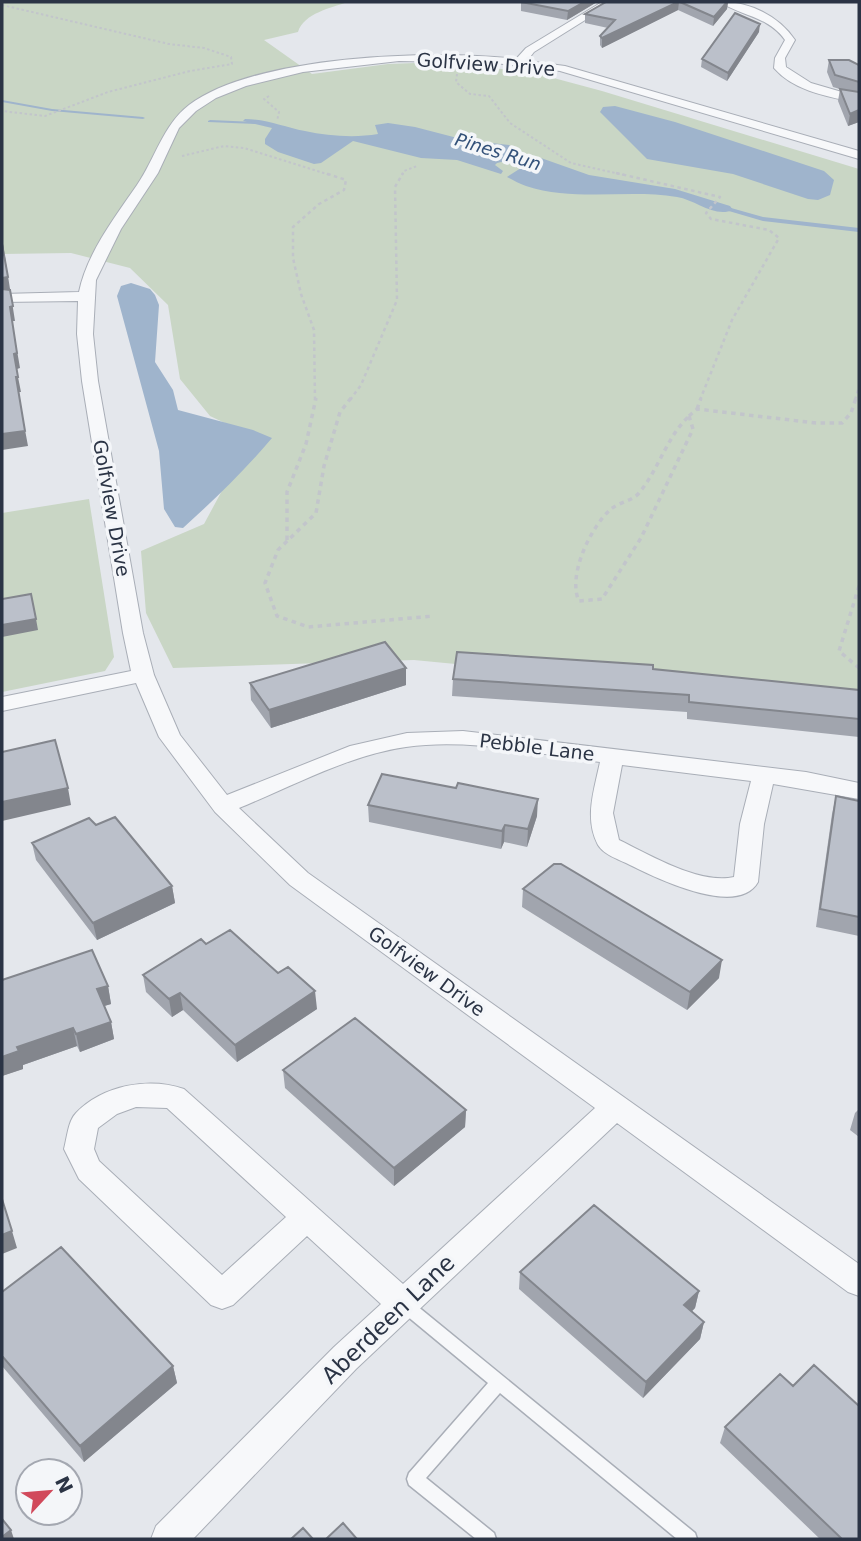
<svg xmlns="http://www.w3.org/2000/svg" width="861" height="1541" viewBox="0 0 861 1541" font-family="'DejaVu Sans',sans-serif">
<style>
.green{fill:#c9d6c5}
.water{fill:#9fb4cc}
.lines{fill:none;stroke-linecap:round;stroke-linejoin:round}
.stream{fill:#9fb4cc;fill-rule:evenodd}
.lane-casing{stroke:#a9aeb7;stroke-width:3}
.street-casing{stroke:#a9aeb7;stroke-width:2}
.path-far2{stroke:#c2c5cb;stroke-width:2;stroke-dasharray:2.5 2.5;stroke-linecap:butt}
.path-far1{stroke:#c2c5cb;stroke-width:2.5;stroke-dasharray:3.5 3.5;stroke-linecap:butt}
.path{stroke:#c2c5cb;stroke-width:3.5;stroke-dasharray:4.5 4.5;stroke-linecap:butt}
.lane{fill:#f7f8fa;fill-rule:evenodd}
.street{fill:#f7f8fa;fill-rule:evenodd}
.wall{fill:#a1a5ae}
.shaded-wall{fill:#83868d}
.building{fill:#bbc0ca;stroke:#83868d;stroke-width:2}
.labels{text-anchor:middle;stroke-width:7;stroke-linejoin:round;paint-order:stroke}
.far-water-label{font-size:18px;font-style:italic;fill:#34527a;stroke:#f4f6f9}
.street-label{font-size:19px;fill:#2b3445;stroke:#f4f6f9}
.near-street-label{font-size:23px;fill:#2b3445;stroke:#f4f6f9}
</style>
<rect width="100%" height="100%" fill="#e4e7ec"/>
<path class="green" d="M2,2H348C331,8 304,13 298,32L264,40L312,74L388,64L443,62L535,73L602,91L859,169V699L768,694L414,660L173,668L146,613L141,551L204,524L231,474L263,441L210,416L180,379L168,305L130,268L71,253L2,254Z
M89,499L114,657L105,671L2,692V513Z"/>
<path class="water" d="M615,106L675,122L824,171L834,180L830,195L818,200L808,199L733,174L647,159L600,112L603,107Z
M245,119C267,119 284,127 305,131C328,136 355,138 378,134L375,125L388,123L415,127L465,140L509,145L523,154L519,158L497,163L495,165L503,171L501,174L457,160L421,158L353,141L321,163L314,164L278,152L265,144V139L272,128L243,121Z
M541,158L589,175L675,189L730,206L733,210C714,218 696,200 677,197C628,189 575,202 526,186C520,184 513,180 507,177L535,159Z
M131,283L150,289L155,295L159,305L155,362L173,390L178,410L253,430L272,438C245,470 214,500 183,528L175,527L164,509L159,451L117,296L121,286Z"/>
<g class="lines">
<path class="stream" d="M2,100L52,109L143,117L145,118L143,119L52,111L2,102Z
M210,120L257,122L259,123L257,124L208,122V121Z
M724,206L763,217L859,228V232L763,221L722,209L721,208Z"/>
<g class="lane-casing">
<path id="lane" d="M406,1299L411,1301L695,1533L697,1539H677L500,1393L426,1478L494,1533L496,1539H476L409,1485L407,1479L409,1473L488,1383L401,1311L399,1306L401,1301Z"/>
</g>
<g class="street-casing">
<path id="street" d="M602,2H614L534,52L527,61L565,66L859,151V159L560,71L495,63L399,61L303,72L246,86L216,98L196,111L179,128L158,173L121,229L96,280L93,334L98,381L143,633L154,675L180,735L227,795L350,746L407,733L463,731L806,772L859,783V799L773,784L764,824L758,882C738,918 656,878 630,865C620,860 604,855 598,845C584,818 594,791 600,762C537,754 470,738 406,747C349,755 293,786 239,808L308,873L859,1264V1296L848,1292L617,1123L356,1369L193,1539H151L156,1526L334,1347L381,1304L307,1236L233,1305L222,1309L211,1305L79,1179L64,1149C67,1138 68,1121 76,1113C103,1085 149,1077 184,1089L403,1284L595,1108L290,885L215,812L159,737L136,683L2,711V697L131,671L123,633L82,381L77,334L78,301L2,302V294L79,292C87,253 115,217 137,185C155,159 163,125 189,105C256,55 435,49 516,59L526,48ZM622,765L751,781L740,824L734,877C700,885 650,855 619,840L613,813ZM136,1107L167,1108L286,1217L222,1275L99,1161L94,1149L98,1128L117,1114Z
M720,2C749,1 779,16 795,40L785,58L786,67L811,83L859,97V103C830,97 795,92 774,68L775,58L785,40C768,16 741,16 720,2Z"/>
</g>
<path class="path-far2" d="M2,5L169,44L204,48L231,57L232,64L190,71L108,92L45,116L2,111
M457,74L456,82L470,94L489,96L510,123L571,163L624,175
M269,96L264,99L279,112L277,121
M182,156L224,146L244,148L330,175
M402,175L404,171L417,166"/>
<path class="path-far1" d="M616,173L720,197L706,213L711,219L769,230L779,238L732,320L700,400
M315,400L314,330L301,294L293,258V227L319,204L344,190L346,180L325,173
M350,400L361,385L397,300L395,187L403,173
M855,400L859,387"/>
<path class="path" d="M351,398L340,412L324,466L316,513L278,550L265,583L277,616L308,627L434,616
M697,409L701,398
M689,416L693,429L641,538L602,599L579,601C567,576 591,526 611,509C620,502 632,501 639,493C659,469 666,438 689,416Z
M689,416L697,409L816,423H842L851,413L856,398
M287,540V492L306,444L316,398
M859,586L839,651L859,668"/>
<use href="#lane" class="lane"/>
<use href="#street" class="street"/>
</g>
<path class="wall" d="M521,2H597L567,20L521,11Z
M606,2H728L727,9L713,26L678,10L602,48L600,45V36L608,28L585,23V14Z
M759,32L727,81L701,67L702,59Z
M829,60L859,65V122L848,126L838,101L840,89L843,90L833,87L827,72Z
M406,668V685L271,728L251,700L250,683Z
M653,669L859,690V737L687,719V712L452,696L453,679Z
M456,788L537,816L527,847L504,842L501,849L369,822L368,805Z
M836,796L859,801V936L816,927L832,814Z
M96,825L172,886L175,903L97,940L36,860L32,843Z
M523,889L719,978L687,1010L522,907Z
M206,944L317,1009L237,1062L183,1010L172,1017L146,992L143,975Z
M2,980L108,986L111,1004L104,1006L111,1022L114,1039L80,1052L77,1046L23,1065V1069L2,1076Z
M283,1070L466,1110L465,1127L394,1186L285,1088Z
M859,1109V1137L850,1130L855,1113Z
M520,1272L699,1291L695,1308L692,1311L704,1322L700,1339L643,1398L519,1289Z
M2,1292L173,1366L177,1383L84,1462L2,1366Z
M725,1427L859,1539H820L720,1443Z"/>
<path class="shaded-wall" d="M584,2H597L567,20L568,11Z
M679,2L678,10L602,48V38Z
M727,2H728L727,9L713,26L714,17Z
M760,24L759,32L727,81L728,73Z
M859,110V122L848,126L850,114Z
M3,244L15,321H12L20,368L17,369L14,354L10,307L2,292Z
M16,377H18L21,392H18L28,446L2,450V434Z
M36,619L38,630L2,637V625Z
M406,668V685L271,728L269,710Z
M68,788L71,805L2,821V802Z
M538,799L537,816L527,847L528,829Z
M505,825L504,842L501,849L502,831Z
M172,886L175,903L97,940L93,923Z
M722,960L719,978L687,1010L690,992Z
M108,986L111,1004L101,1007L97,989Z
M315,991L317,1009L237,1062L235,1045Z
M180,993L183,1010L172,1017L169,999Z
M111,1022L114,1039L80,1052L76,1034Z
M73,1028L77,1046L23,1065V1069L2,1076V1057L17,1047Z
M466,1110L465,1127L394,1186V1168Z
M12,1231L17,1248L2,1254V1235Z
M699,1291L695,1308L681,1322L684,1305Z
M704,1322L700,1339L643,1398L646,1382Z
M173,1366L177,1383L84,1462L80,1446Z
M11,1530L14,1539H2V1537Z"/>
<path class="building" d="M521,2H584L568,11Z
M606,2H678L602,38L600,36L615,20L585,14Z
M680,2H727L714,17Z
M735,13L760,24L728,73L702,59Z
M829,60H849L859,65V82L835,75Z
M840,89L859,92V110L850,114Z
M2,244L8,277L2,278Z
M2,289L10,290L13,306L10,307L17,353L14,354L18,377H16L25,431L2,434Z
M31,594L36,619L2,625V599Z
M385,642L406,668L269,710L250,683Z
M457,652L653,665V669L859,690V719L689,702V695L453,679Z
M55,740L68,788L2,802V752Z
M382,774L456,788L458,783L538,799L528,829L505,825L502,831L368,805Z
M836,796L859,801V917L820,909Z
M115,817L172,886L93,923L32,843L89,818L96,825Z
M554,864H561L722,960L690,992L523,889Z
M230,930L278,973L288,967L315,991L235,1045L180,993L169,999L143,975L201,939L206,944Z
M92,950L108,986L97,989L111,1022L76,1034L73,1028L17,1047L19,1051L2,1057V980Z
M355,1018L466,1110L394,1168L283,1070Z
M2,1199L12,1231L2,1235Z
M594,1205L699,1291L684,1305L704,1322L646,1382L520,1272Z
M61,1247L173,1366L80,1446L2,1356V1292Z
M814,1365L859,1406V1539H842L725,1427L780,1374L793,1386Z
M2,1519L11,1530L2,1537Z
M343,1523L357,1539H326Z
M303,1528L313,1539H291Z"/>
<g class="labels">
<g class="far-water-label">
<text transform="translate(498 152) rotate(17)" y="6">Pines Run</text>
</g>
<g class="street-label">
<text transform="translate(486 64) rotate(4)" y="7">Golfview Drive</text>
<text transform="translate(112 508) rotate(80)" y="7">Golfview Drive</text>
<text transform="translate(537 747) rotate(7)" y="7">Pebble Lane</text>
<text transform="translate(427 971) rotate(36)" y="7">Golfview Drive</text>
</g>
<g class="near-street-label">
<text transform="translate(388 1319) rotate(-44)" y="8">Aberdeen Lane</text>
</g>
</g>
<rect width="861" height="1541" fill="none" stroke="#2b3445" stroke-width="7"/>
<g transform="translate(49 1492) rotate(64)"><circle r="33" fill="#f4f6f9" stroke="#a4a8b1" stroke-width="2"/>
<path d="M0-5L12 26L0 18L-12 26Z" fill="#d1495b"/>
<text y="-10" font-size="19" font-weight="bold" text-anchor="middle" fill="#2b3445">N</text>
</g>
</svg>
